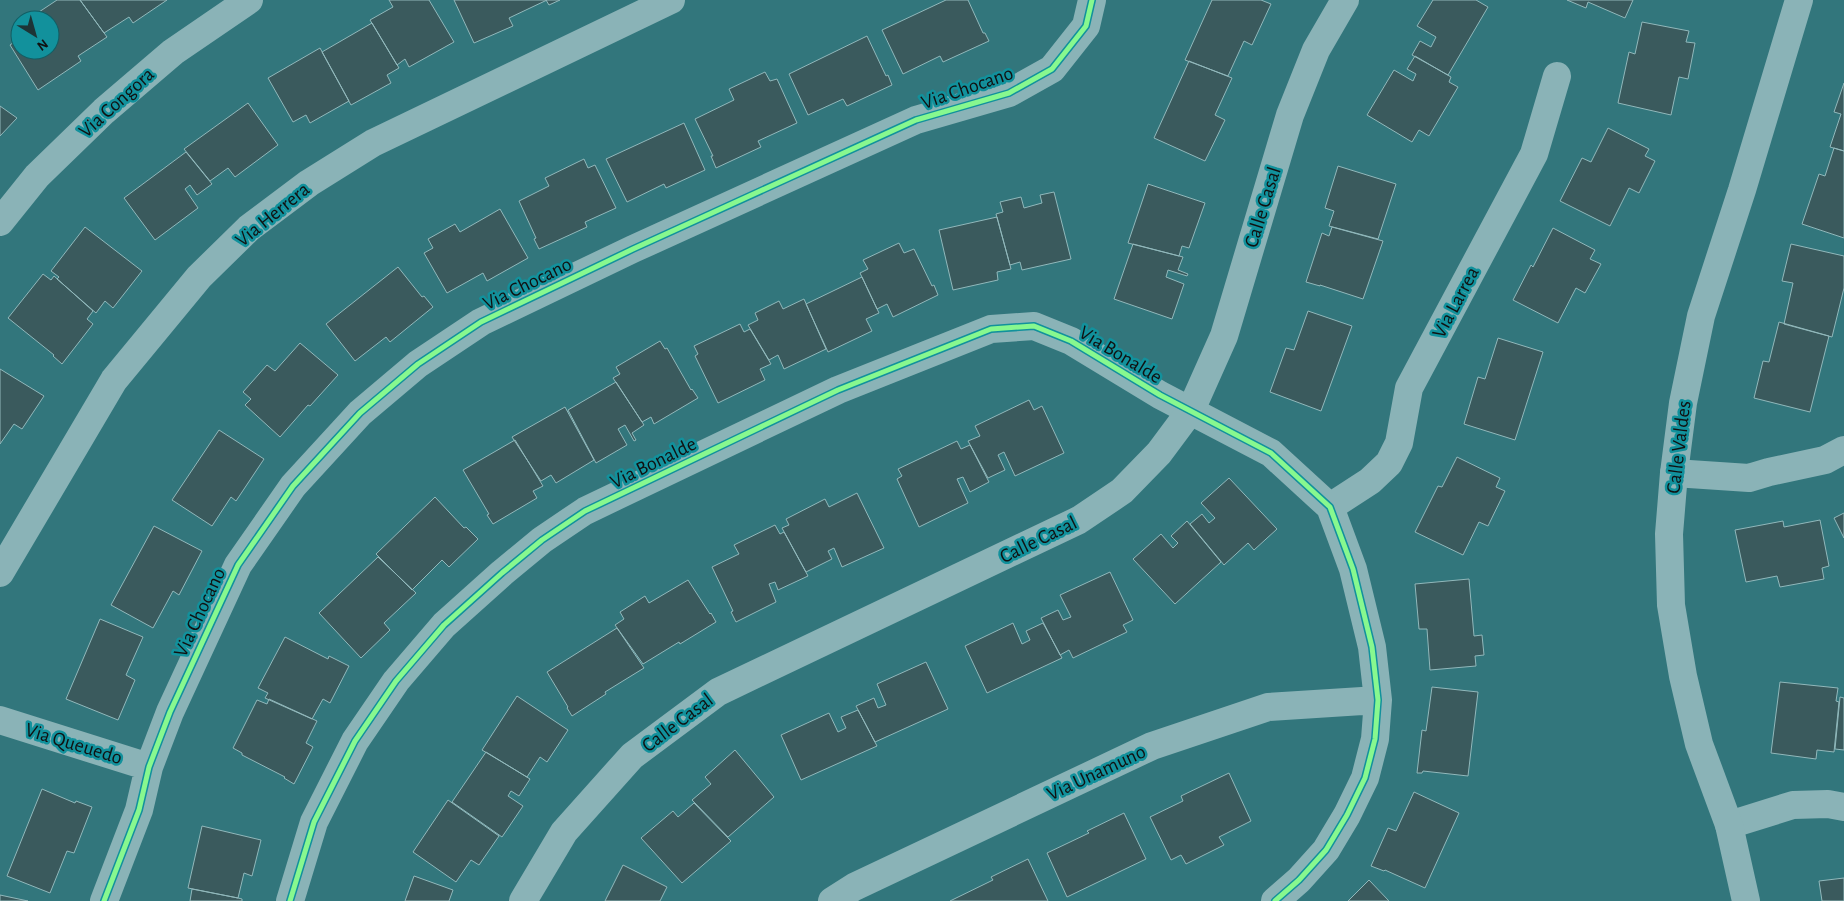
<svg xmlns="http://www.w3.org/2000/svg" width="1844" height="901" viewBox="0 0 1844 901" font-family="'Alegreya Sans',sans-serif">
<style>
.building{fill:#3a5a5d;stroke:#91b8bb}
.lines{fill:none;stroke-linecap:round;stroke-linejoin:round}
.minor{stroke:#8ab3b7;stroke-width:28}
.tertiary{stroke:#8ab3b7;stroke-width:28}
.cycleway-casing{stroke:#12919c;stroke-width:8}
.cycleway{stroke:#87f88f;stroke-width:5}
.labels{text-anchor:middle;stroke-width:5;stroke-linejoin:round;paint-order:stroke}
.street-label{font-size:20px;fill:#111;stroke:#12919c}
</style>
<rect width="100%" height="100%" fill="#32767c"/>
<path class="building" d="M57,0H80L107,37L78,56L81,61L38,90L10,45L20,38V50H50V20H36L33,16Z
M80,0H167L133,23L129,17L104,33Z
M389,0H429L454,42L409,67L405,59L397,65L370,20L393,7Z
M454,0H547L509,18L513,26L474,43Z
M546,0H560L549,5Z
M946,0H968L983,33H985L989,41L943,62L940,56L903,74L882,30Z
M1212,0H1261L1271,4L1252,45L1244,41L1228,76L1185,60Z
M1433,0H1476L1488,7L1448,75L1412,55L1420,41L1431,47L1436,37L1417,26Z
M1567,0H1633L1625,18L1588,2L1586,8Z
M1642,22L1689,31L1686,42L1695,43L1688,79L1679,77L1671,115L1618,103L1629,52L1635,54Z
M372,23L399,68L387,75L391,83L351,105L322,52Z
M867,36L886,76L888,75L892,85L847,106L843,99L808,115L789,74Z
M320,48L349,101L310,123L306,115L293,122L268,78Z
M1415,56L1451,77L1449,82L1458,87L1429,136L1419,130L1412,142L1367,115L1394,70L1413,81L1416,74L1407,69Z
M1189,61L1232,78L1215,115L1225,120L1205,161L1154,138Z
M765,72L770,81L777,79L797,123L758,141L761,147L716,168L711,156H713L695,119L734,100L729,89Z
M1844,83V151L1830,147L1841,114L1834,112Z
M248,103L278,145L235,177L228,168L210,181L184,149Z
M0,106L17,118L0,136Z
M684,123L705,170L666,188L664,184L627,202L606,159Z
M1608,128L1649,149L1645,156L1655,161L1639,193L1629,188L1610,226L1560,201L1582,158L1591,162Z
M1834,148L1844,151V238L1802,224L1819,174L1825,176Z
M186,152L212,184L197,195L190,185L185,189L198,208L155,240L124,198Z
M584,159L588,168L595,165L616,208L585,222L587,227L539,249L534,239L536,238L519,201L549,186L545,178Z
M1338,166L1396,184L1378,239L1329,226L1334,211L1325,208Z
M1148,184L1205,203L1189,248L1182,246L1179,256L1128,243Z
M1054,192L1071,259L1022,270L1020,262L1010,265L996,214L1003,212L1000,202L1021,197L1024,208L1042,203L1040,195Z
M500,209L528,258L487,281L483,273L447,293L424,253L433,248L428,239L455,224L460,232Z
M997,217L1011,269L997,272L998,280L953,290L939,230Z
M85,227L142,271L113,308L105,301L96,313L57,279L59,277L51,271Z
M1332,227L1383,241L1363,299L1320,285V286L1306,282L1322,233L1329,236Z
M1553,228L1595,250L1590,259L1601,264L1585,293L1576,288L1558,323L1513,300L1531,265L1533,267Z
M899,243L904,253L914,249L932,286L934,285L938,295L893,317L887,304L877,309L860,273L868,269L863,260Z
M1133,244L1183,257L1178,270L1188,274L1187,276L1168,270L1166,277L1184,284L1172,319L1114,299Z
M1791,244L1844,256V288L1832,337L1784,324L1793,283L1782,281Z
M398,267L422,297L424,296L433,307L390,342L386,337L355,361L326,324Z
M43,274L51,280L54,276L93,311L87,319L93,324L62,364L53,356L54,355L8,318Z
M862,277L879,313L866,319L872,331L828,352L806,304Z
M804,299L826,349L784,369L778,355L769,360L748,325L758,320L755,313L779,301L783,309Z
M1308,311L1352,326L1321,411L1270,392L1286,348L1294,350Z
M1779,322L1829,336L1810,412L1754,398L1763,361L1769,362Z
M740,324L744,332L750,329L771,364L760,369L765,380L718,403L695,356L698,354L694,346Z
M1498,338L1543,352L1515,440L1464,424L1478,377L1485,379Z
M660,341L665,349L667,348L691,390L692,389L698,398L654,424L651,417L642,422L613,378L620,374L616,367Z
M300,343L338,375L310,406L308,405L280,437L245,405L251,399L243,392L267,365L275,371Z
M0,369L44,396L22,429L14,424L0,444Z
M616,382L644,425L632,433L636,440L634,441L625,425L618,429L627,445L596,463L568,410Z
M1029,400L1034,410L1042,406L1064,453L1015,476L1004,452L998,455L1005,470L988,478L968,441L980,436L975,426Z
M565,407L594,460L556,483L551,475L541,481L512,437Z
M219,430L264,459L236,501L231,497L212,526L172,500Z
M515,440L543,486L533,491L537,498L493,524L487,515L489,514L463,470Z
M957,441L961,449L970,445L989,482L970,492L963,477L957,479L968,503L919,527L897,479L902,476L898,469Z
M1457,457L1500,478L1496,487L1505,491L1488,526L1479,522L1463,555L1415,532L1438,486L1442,487Z
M1229,478L1277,529L1254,550L1248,543L1224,565L1190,524L1202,514L1209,523L1215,518L1201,503Z
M857,493L884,548L842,567L834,548L828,551L832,559L806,572L782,528L789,525L786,519L825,499L829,507Z
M435,497L464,528L466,527L478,539L449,567L442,560L412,590L376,554Z
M1844,513V538L1834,518Z
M1820,520L1829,566L1822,568L1824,579L1780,587L1777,576L1746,582L1735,530L1783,521L1784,527Z
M1187,521L1221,562L1175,604L1133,559L1161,534L1173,548L1178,543L1171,536Z
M775,525L780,534L784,532L808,576L778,590L775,582L769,584L776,602L736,622L731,612L733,611L712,567L739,554L734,545Z
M154,526L202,551L179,595L173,591L153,628L111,605Z
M378,557L416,593L384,623L390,630L361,658L319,613Z
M1110,572L1133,620L1123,625L1127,632L1073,658L1069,650L1060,655L1041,618L1058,610L1063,620L1071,617L1060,595Z
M1469,579L1474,636L1482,635L1484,655L1475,656L1476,666L1430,670L1427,629H1419L1415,584Z
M688,580L710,614L711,613L716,622L680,644L679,642L643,664L615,625L624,619L620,612L645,596L649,603Z
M100,619L143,637L126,675L135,680L118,720L66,699Z
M1013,623L1022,644L1030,640L1026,631L1043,623L1062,658L987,693L965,646Z
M617,628L644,668L605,692L606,694L572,716L567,708L568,707L547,672Z
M285,637L328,659L329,656L349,666L330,703L323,699L312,719L265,698L268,693L258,688Z
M926,662L948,709L875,742L856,706L874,698L878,708L886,705L877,684Z
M1780,682L1838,688L1836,701L1839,702L1834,752L1817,750L1816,759L1771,753Z
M1432,687L1478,692L1468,776L1423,771L1422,773H1417L1422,730L1426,731Z
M517,696L568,730L547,762L540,757L527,777L482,750Z
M1840,697L1844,698V750L1835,749Z
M269,699L317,721L306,743L313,747L294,784L284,778L285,777L242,755V753L233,748L257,700L267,704Z
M858,710L877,746L801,780L781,735L829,713L838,732L846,728L841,717Z
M735,750L774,797L728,837L692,800L711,784L705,777Z
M486,752L530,779L519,796L511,791L508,796L523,806L502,837L452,802Z
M1229,773L1251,821L1219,837L1224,845L1186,864L1181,855L1171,860L1150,817L1183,801L1181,796Z
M42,789L75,803L76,801L92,807L74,853L67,851L50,893L7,876Z
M1414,792L1459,813L1425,888L1385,870L1384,871L1371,866L1388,828L1396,831Z
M448,800L499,836L479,865L471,860L456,882L413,852Z
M694,803L731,841L682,883L641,838L673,811L678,817Z
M1124,813L1146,859L1067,897L1047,853L1089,833L1087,831Z
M202,826L261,840L252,876L244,873L238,898L188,888Z
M1028,859L1048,901H950L993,880L991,877Z
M623,865L667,887L660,901H605Z
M414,876L453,890L449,901H405Z
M1844,878V901H1822L1819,881Z
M1369,880L1389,901H1348Z
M192,889L238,898L242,899V901H190Z
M0,895L28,901H0Z"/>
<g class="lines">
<path class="minor" d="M0,222L37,176L104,111L173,52L249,0
M1674,473L1749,478L1769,472L1825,460L1844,450
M1330,507L1370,481L1389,463L1399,443L1409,388L1534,154L1557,76
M0,573L114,380L199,277L249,228L309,183L373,143L671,0
M0,720L149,767
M1729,825L1793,805L1828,804L1844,807
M104,901L139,810L149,767L170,712L238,565L293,486L360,413L418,364L481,322L633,249L916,120L1009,93L1052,69L1086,26L1092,0
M290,901L314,822L355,741L396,681L444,625L502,573L542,540L585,511L838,390L991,329L1034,326L1071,341L1160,395L1271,453L1330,507L1353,569L1372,647L1378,700L1375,739L1365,778L1347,815L1326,850L1299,880L1275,901
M832,901L854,887L1152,746L1268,707L1378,700"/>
<path class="tertiary" d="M523,901L564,832L632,756L718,692L1079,520L1122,491L1159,453L1191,410L1224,336L1290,115L1316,50L1345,0
M1746,901L1729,825L1699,744L1683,676L1671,605L1669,534L1674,473L1683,403L1701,316L1742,190L1799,0"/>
<g class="cycleway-casing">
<path id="cycleway" d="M104,901L139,810L149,767L170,712L238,565L293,486L360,413L418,364L481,322L633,249L916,120L1009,93L1052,69L1086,26L1092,0
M290,901L314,822L355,741L396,681L444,625L502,573L542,540L585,511L838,390L991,329L1034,326L1071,341L1160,395L1271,453L1330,507L1353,569L1372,647L1378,700L1375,739L1365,778L1347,815L1326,850L1299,880L1275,901"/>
</g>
<use href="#cycleway" class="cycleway"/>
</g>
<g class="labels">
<g class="street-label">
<text transform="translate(967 87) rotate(-19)" y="7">Via Chocano</text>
<text transform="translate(116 102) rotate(-42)" y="7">Via Congora</text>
<text transform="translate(1262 207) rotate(-73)" y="7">Calle Casal</text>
<text transform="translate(272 214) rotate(-39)" y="7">Via Herrera</text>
<text transform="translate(527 283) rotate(-26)" y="7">Via Chocano</text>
<text transform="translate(1455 302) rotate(-62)" y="7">Via Larrea</text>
<text transform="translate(1121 354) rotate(31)" y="7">Via Bonalde</text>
<text transform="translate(1678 447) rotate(-83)" y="7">Calle Valdes</text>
<text transform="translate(653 462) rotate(-26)" y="7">Via Bonalde</text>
<text transform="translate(1038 539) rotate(-26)" y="7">Calle Casal</text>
<text transform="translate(199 612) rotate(-65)" y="7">Via Chocano</text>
<text transform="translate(677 722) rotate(-37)" y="7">Calle Casal</text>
<text transform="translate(74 743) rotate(17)" y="7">Via Queuedo</text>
<text transform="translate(1096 772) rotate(-25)" y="7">Via Unamuno</text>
</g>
</g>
<g transform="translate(35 35) rotate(143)"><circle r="24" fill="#12919c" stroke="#125e64"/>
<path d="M0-4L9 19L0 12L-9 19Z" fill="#1d3436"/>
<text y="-8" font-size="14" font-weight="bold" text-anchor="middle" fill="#111111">N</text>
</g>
</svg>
